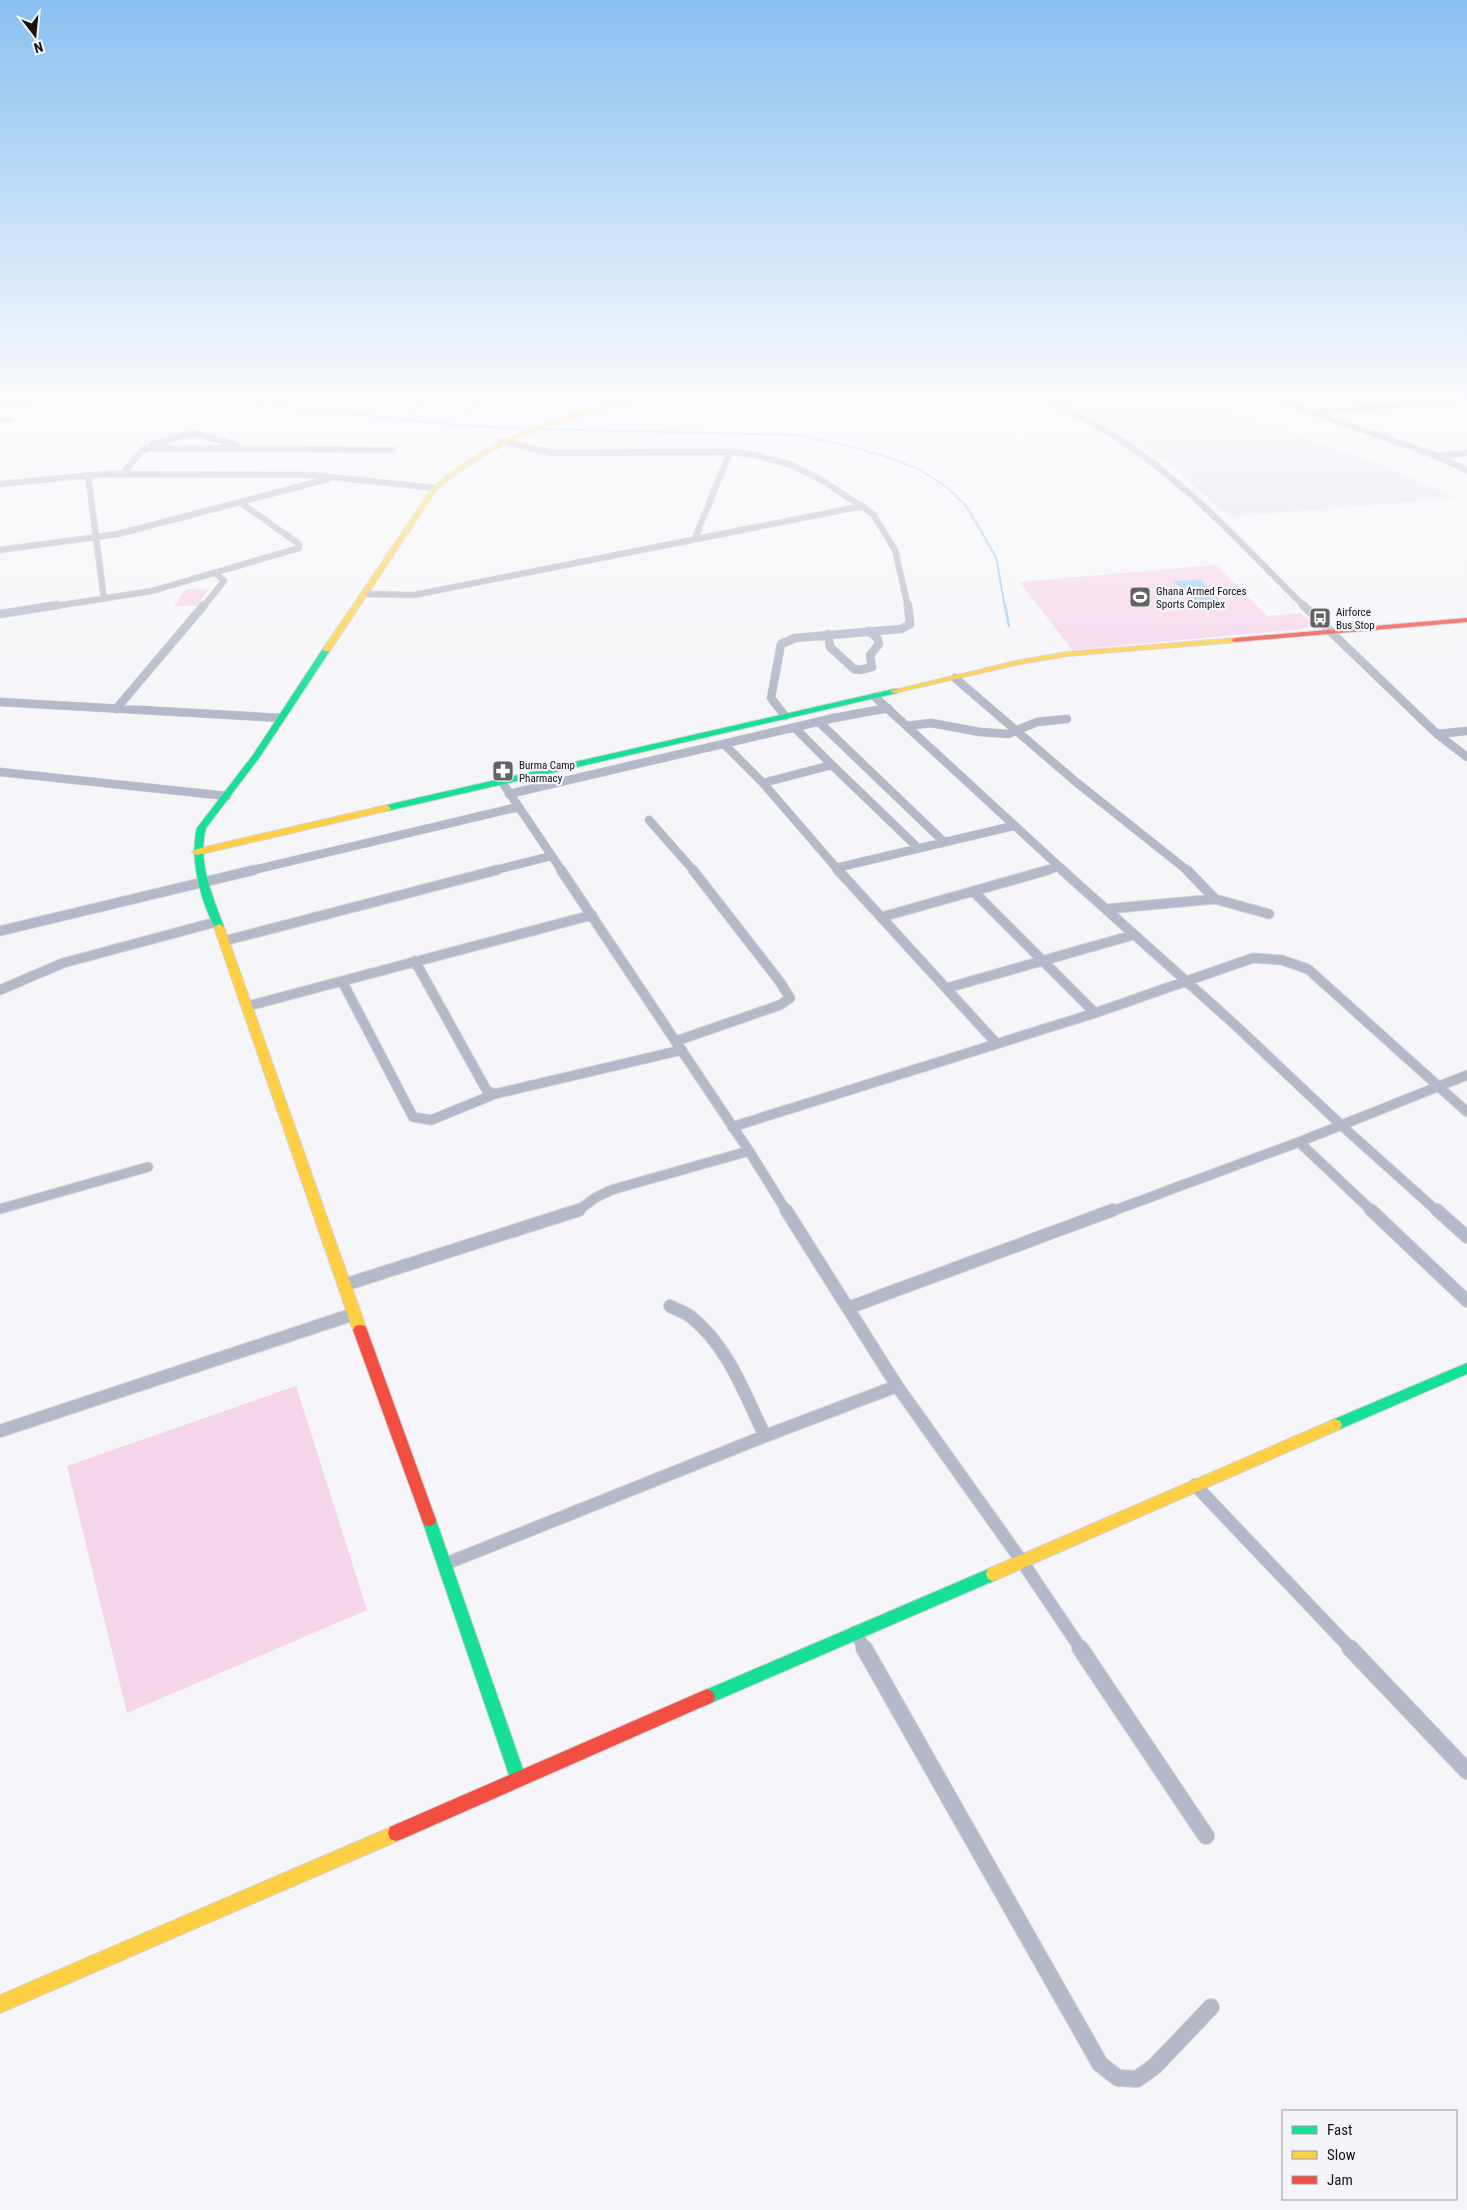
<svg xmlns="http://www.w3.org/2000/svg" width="1467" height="2210" viewBox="0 0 1467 2210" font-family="'Roboto Condensed',sans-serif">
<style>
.built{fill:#e6e5ee}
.green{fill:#f5d5e9}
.water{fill:#9ad1fb}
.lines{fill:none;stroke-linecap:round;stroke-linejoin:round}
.stream-far1{stroke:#9ad1fb;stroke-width:2}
.stream{stroke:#9ad1fb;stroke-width:2.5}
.street-far4-casing{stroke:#d2d2d4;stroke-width:7}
.street-far3-casing{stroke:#d2d2d4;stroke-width:9}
.street-far2-casing{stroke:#d2d2d4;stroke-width:11}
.street-far1-casing{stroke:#d2d2d4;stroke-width:14}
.street-casing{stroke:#d2d2d4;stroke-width:18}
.fast-casing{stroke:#d2d2d4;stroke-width:2}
.slow-casing{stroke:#d2d2d4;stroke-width:2}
.jam-casing{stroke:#d2d2d4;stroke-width:2}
.street-far4{stroke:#b3b9c9;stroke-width:5.5}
.street-far3{stroke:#b3b9c9;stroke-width:8}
.street-far2{stroke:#b3b9c9;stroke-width:9}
.street-far1{stroke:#b3b9c9;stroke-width:12}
.street{stroke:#b3b9c9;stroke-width:16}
.fast{fill:#16e098;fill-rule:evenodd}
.slow{fill:#ffcf43;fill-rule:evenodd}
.jam{fill:#f24e42;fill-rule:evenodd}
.labels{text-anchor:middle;stroke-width:4.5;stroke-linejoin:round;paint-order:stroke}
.far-poi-label{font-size:11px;fill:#141416;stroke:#f5f4fa;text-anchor:start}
</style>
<rect width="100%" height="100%" fill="#f6f5f9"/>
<path class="built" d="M1052,400H1194L1384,466L1455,498L1229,517L1179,472L1133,440L1098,421Z"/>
<path class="green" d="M1216,565L1267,616L1300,613L1311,622L1310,625L1303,629L1072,650L1020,582Z
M186,589L208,590L197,606H174Z
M296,1386L367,1610L127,1713L67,1466Z"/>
<path class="water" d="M1201,580L1226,608L1198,610L1174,581Z"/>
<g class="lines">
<path class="stream-far1" d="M219,400L459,425L528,429
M535,429L797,435L853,447L893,459L920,470L948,488L967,507L996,557L1005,607"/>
<path class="stream" d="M1005,605L1009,626"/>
<g class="street-far4-casing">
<path id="street-far4" d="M1046,400C1071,411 1094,423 1117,438C1188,483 1245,548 1305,607
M1277,400L1437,456L1467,470
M0,404L35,401
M414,409L424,400
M467,412L480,400
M1316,412L1467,400
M0,420L11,419
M500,441L553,453L730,452L755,455L792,465L820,479L873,514L895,550L908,607
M153,444L194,433L237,445
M1438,456L1467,453
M88,475L104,599
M121,475L143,450L150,448L393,450
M0,484L104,474L312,475L435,488
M695,538L730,452
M0,550L118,534L328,479
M365,594L414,595L863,506
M49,607L152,591L299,548V544L241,503
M203,607L224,581L217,574"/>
</g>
<g class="street-far3-casing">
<path id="street-far3" d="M1303,605L1437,734L1467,757
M0,614L57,605
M828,634L830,647L854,669L860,670L872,667L870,655L879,644L877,638L869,631
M955,678L1076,782L1188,871
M875,697L1064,871
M0,702L281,718
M116,709L204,605
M785,716L771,698L781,644L795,638L901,629L910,624L908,605
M819,722L943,841
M907,726L931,723L980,732L1008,734L1037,722L1067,719
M795,728L832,765L763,783L839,871
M1437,734L1467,731
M724,744L763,783
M832,765L917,847
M0,772L227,796
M502,782L562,871
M509,794L834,718L888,708
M649,820L694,871
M836,868L1013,826
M249,871L518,807
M492,871L551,856
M1043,871L1059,867"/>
</g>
<g class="street-far2-casing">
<path id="street-far2" d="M561,870L749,1151L787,1212
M838,870L997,1044
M1062,870L1233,1023L1341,1125L1438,1212
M1187,870L1215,899
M974,892L1095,1013
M1106,909L1215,899L1269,914
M882,917L1048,870
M0,931L254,870
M224,941L497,870
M415,961L487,1091L495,1094L682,1050
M342,981L413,1117L431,1120L495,1094
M947,988L1133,935
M0,990L63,963L216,922
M248,1006L592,915
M676,1041L780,1005L790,998L780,982L693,870
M732,1127L1095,1013L1253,958L1282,960L1308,969L1467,1112
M1299,1142L1373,1212
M0,1209L148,1167
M576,1212L595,1198L611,1190L749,1151
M1110,1212L1299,1142L1467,1075"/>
</g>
<g class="street-far1-casing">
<path id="street-far1" d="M786,1210L897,1386L1021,1560L1081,1649
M1371,1210L1467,1301
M1437,1210L1467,1237
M344,1285L579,1210
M670,1306C677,1310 685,1312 691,1317C728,1346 745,1395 765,1436
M848,1308L1113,1210
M0,1431L354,1314
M1195,1485L1351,1649
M445,1564L765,1436L897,1386
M855,1632L865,1649"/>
</g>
<g class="street-casing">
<path id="street" d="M864,1648L1100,2064L1118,2078L1137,2079L1155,2066L1211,2007
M1080,1648L1206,1836
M1350,1648L1467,1771"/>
</g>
<g class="fast-casing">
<path id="fast" d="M324,647L331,649L259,758L206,828C197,862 212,895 224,927L219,930L216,929C201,903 189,858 197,828L253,755Z
M894,689H897V693L387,811L383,808L387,805Z
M1467,1363V1374L1340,1429L1335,1431L1330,1429L1328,1425L1330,1421Z
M429,1514L434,1515L436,1520L526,1778L524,1784L518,1786L512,1784L510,1778L422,1520L424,1515Z
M993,1567L998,1569L1000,1574L998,1579L713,1702L707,1705L701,1702L699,1697L701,1692Z"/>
</g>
<g class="slow-casing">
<path id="slow" d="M627,400H637C623,408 588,413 571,419C519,434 479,455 437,489L330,651H324L323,649L433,487C495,435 550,419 627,400Z
M1235,638H1238V642L1067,656L1020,664L894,693L890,691L1020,660L1067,652Z
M387,805L391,808L390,810L197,855L192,852L197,849Z
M219,924L224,927L367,1330L365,1334L360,1335L355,1334L353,1330L214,927Z
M1335,1419L1340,1421L1342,1425L1340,1429L998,1579L993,1581L988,1579L986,1574L988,1569Z
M396,1825L402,1827L404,1833L402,1839L0,2013V1995Z"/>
</g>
<g class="jam-casing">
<path id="jam" d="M1467,618V622L1235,642L1231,640L1235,638Z
M360,1325L365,1326L367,1330L436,1520L434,1525L429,1526L424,1525L422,1520L353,1330L355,1326Z
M707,1689L713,1692L715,1697L713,1702L402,1839L396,1841L390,1839L388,1833L390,1827Z"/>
</g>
<use href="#street-far4" class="street-far4"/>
<use href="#street-far3" class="street-far3"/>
<use href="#street-far2" class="street-far2"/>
<use href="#street-far1" class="street-far1"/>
<use href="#street" class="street"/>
<use href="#fast" class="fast"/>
<use href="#slow" class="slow"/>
<use href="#jam" class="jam"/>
</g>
<linearGradient id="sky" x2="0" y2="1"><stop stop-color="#89c0f0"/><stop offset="0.56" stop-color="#fbfafc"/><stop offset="1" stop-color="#fbfafc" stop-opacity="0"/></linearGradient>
<rect width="1467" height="709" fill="url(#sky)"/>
<defs>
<g id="stadium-square" transform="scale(1.125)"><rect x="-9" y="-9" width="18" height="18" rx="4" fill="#636365" stroke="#f5f4fa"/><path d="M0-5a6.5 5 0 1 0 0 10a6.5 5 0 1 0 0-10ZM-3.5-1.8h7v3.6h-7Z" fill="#fff"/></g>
<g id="bus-square" transform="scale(1.125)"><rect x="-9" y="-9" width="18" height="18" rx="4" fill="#636365" stroke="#f5f4fa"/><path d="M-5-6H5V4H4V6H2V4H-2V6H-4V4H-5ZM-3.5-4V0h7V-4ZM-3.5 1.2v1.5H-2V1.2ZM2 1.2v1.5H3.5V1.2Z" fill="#fff"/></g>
<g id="pharmacy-square" transform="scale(1.125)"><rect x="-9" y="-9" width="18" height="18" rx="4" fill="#636365" stroke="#f5f4fa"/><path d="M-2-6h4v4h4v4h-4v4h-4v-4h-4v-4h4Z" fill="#fff"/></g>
</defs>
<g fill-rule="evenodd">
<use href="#stadium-square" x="1140" y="597"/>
<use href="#bus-square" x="1320" y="618"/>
<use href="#pharmacy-square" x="503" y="771"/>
</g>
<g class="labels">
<g class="far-poi-label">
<text x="1156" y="595">Ghana Armed Forces<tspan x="1156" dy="13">Sports Complex</tspan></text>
<text x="1336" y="616">Airforce<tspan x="1336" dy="13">Bus Stop</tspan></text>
<text x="519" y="769">Burma Camp<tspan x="519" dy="13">Pharmacy</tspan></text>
</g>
</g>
<rect x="1282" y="2110" width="175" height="90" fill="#f5f4fa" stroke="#9b9a9f"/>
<rect x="1292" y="2126" width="25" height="8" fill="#16e098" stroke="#9b9a9f"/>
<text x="1327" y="2135" font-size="15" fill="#141416">Fast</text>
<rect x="1292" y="2151" width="25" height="8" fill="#ffcf43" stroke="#9b9a9f"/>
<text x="1327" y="2160" font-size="15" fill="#141416">Slow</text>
<rect x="1292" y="2176" width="25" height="8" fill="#f24e42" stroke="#9b9a9f"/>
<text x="1327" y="2185" font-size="15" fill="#141416">Jam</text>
<g transform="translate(35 35) rotate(164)" stroke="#f5f4fa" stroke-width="4" paint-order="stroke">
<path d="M0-4L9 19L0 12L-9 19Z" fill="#141416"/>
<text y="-8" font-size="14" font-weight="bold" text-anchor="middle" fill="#141416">N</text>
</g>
</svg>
